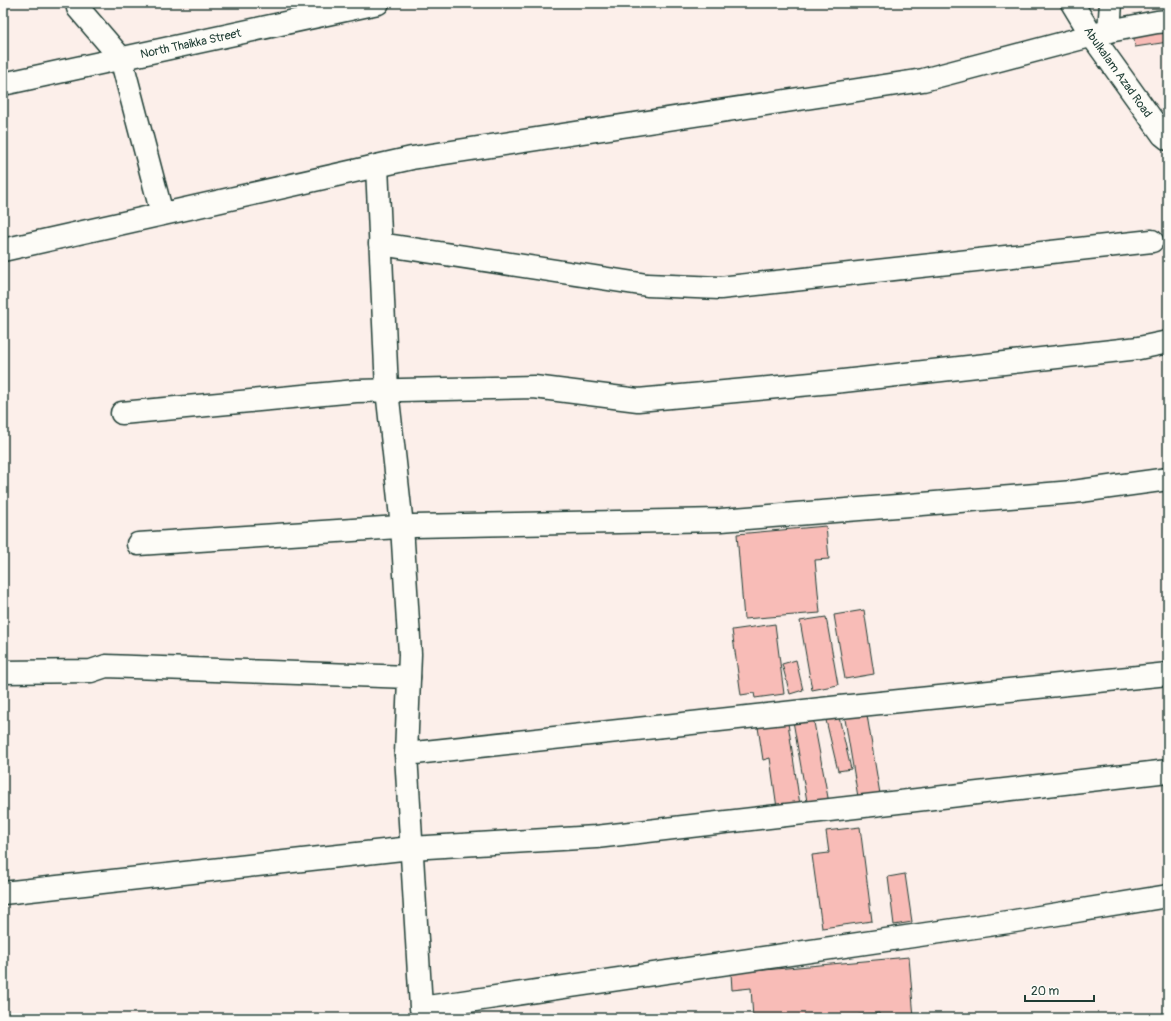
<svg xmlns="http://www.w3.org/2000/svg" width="1171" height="1021" viewBox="0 0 1171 1021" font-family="Pangolin,sans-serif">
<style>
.building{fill:#f8bcb7;stroke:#1f3d34}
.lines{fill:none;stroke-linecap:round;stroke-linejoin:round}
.street-casing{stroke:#1f3d34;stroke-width:25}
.secondary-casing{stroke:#1f3d34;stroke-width:25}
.street{stroke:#fdfcf7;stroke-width:22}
.secondary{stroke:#fdfcf7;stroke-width:22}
.labels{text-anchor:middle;stroke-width:3;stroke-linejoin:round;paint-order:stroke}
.street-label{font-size:12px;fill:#1f3d34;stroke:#fdfcf7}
</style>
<rect width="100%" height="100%" fill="#fcefea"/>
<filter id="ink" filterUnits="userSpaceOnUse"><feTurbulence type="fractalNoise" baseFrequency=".025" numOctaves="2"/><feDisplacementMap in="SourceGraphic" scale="8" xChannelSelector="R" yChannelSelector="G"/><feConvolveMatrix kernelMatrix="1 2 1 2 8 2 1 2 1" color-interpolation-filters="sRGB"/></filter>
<g filter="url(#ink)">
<path class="building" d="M1168,11V42L1135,47L1131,17Z
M826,526L829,559L815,560L820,613L744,619L737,534Z
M864,610L874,674L845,679L834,615Z
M826,617L838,685L812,690L800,621Z
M775,624L784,694L755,698L754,693L741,695L732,630Z
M796,660L803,690L790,694L782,664Z
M866,709L880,794L858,797L844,713Z
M838,713L851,769L838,771L825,716Z
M813,717L829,803L808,807L793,721Z
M788,723L800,805L777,808L770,758L763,760L758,727Z
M860,827L872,921L822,928L812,855L829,853L826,831Z
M905,874L912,922L894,925L888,877Z
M909,957L914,1018H880L879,1013L858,1015V1018H753L751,988L732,990L731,973Z
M877,1015V1018H860V1017Z"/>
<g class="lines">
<g class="street-casing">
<g id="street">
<path d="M77,3L78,8L121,58L162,214"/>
<path d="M1109,31L1111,3"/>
<path id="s1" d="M3,84L378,3"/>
<path d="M377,166L387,390L402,526L410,654L406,754"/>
<path d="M380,244L647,285L720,288L1152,241"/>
<path d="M3,250L412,158L923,80L1109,31L1157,22L1168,21"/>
<path d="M122,413L356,391L534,387L638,400L843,381L1139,348L1168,342"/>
<path d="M138,544L414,526L721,520L1073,492L1168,479"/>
<path d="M3,672L91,671L106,666L409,677"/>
<path d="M1168,674L840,707L406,754L421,1008L1015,921L1168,896"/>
<path d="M3,893L411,848L596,837L1168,771"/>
</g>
</g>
<g class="secondary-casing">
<g id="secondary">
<path id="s2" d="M1072,3L1092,36L1163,135L1168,139"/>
</g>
</g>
<use href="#street" class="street"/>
<use href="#secondary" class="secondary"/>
</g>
</g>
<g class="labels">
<g class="street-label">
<text dy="4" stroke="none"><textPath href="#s1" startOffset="192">North Thaikka Street</textPath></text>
<text dy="4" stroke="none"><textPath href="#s2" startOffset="83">Abulkalam Azad Road</textPath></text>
</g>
</g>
<rect width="1171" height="1021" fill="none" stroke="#fdfcf7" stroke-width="16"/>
<rect x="8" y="8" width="1155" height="1005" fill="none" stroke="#1f3d34" stroke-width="1.5" filter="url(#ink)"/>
<path d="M1025 995v6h69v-6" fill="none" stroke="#1f3d34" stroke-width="2"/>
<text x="1031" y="995" font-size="12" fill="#1f3d34" stroke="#fdfcf7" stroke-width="3" paint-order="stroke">20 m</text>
</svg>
